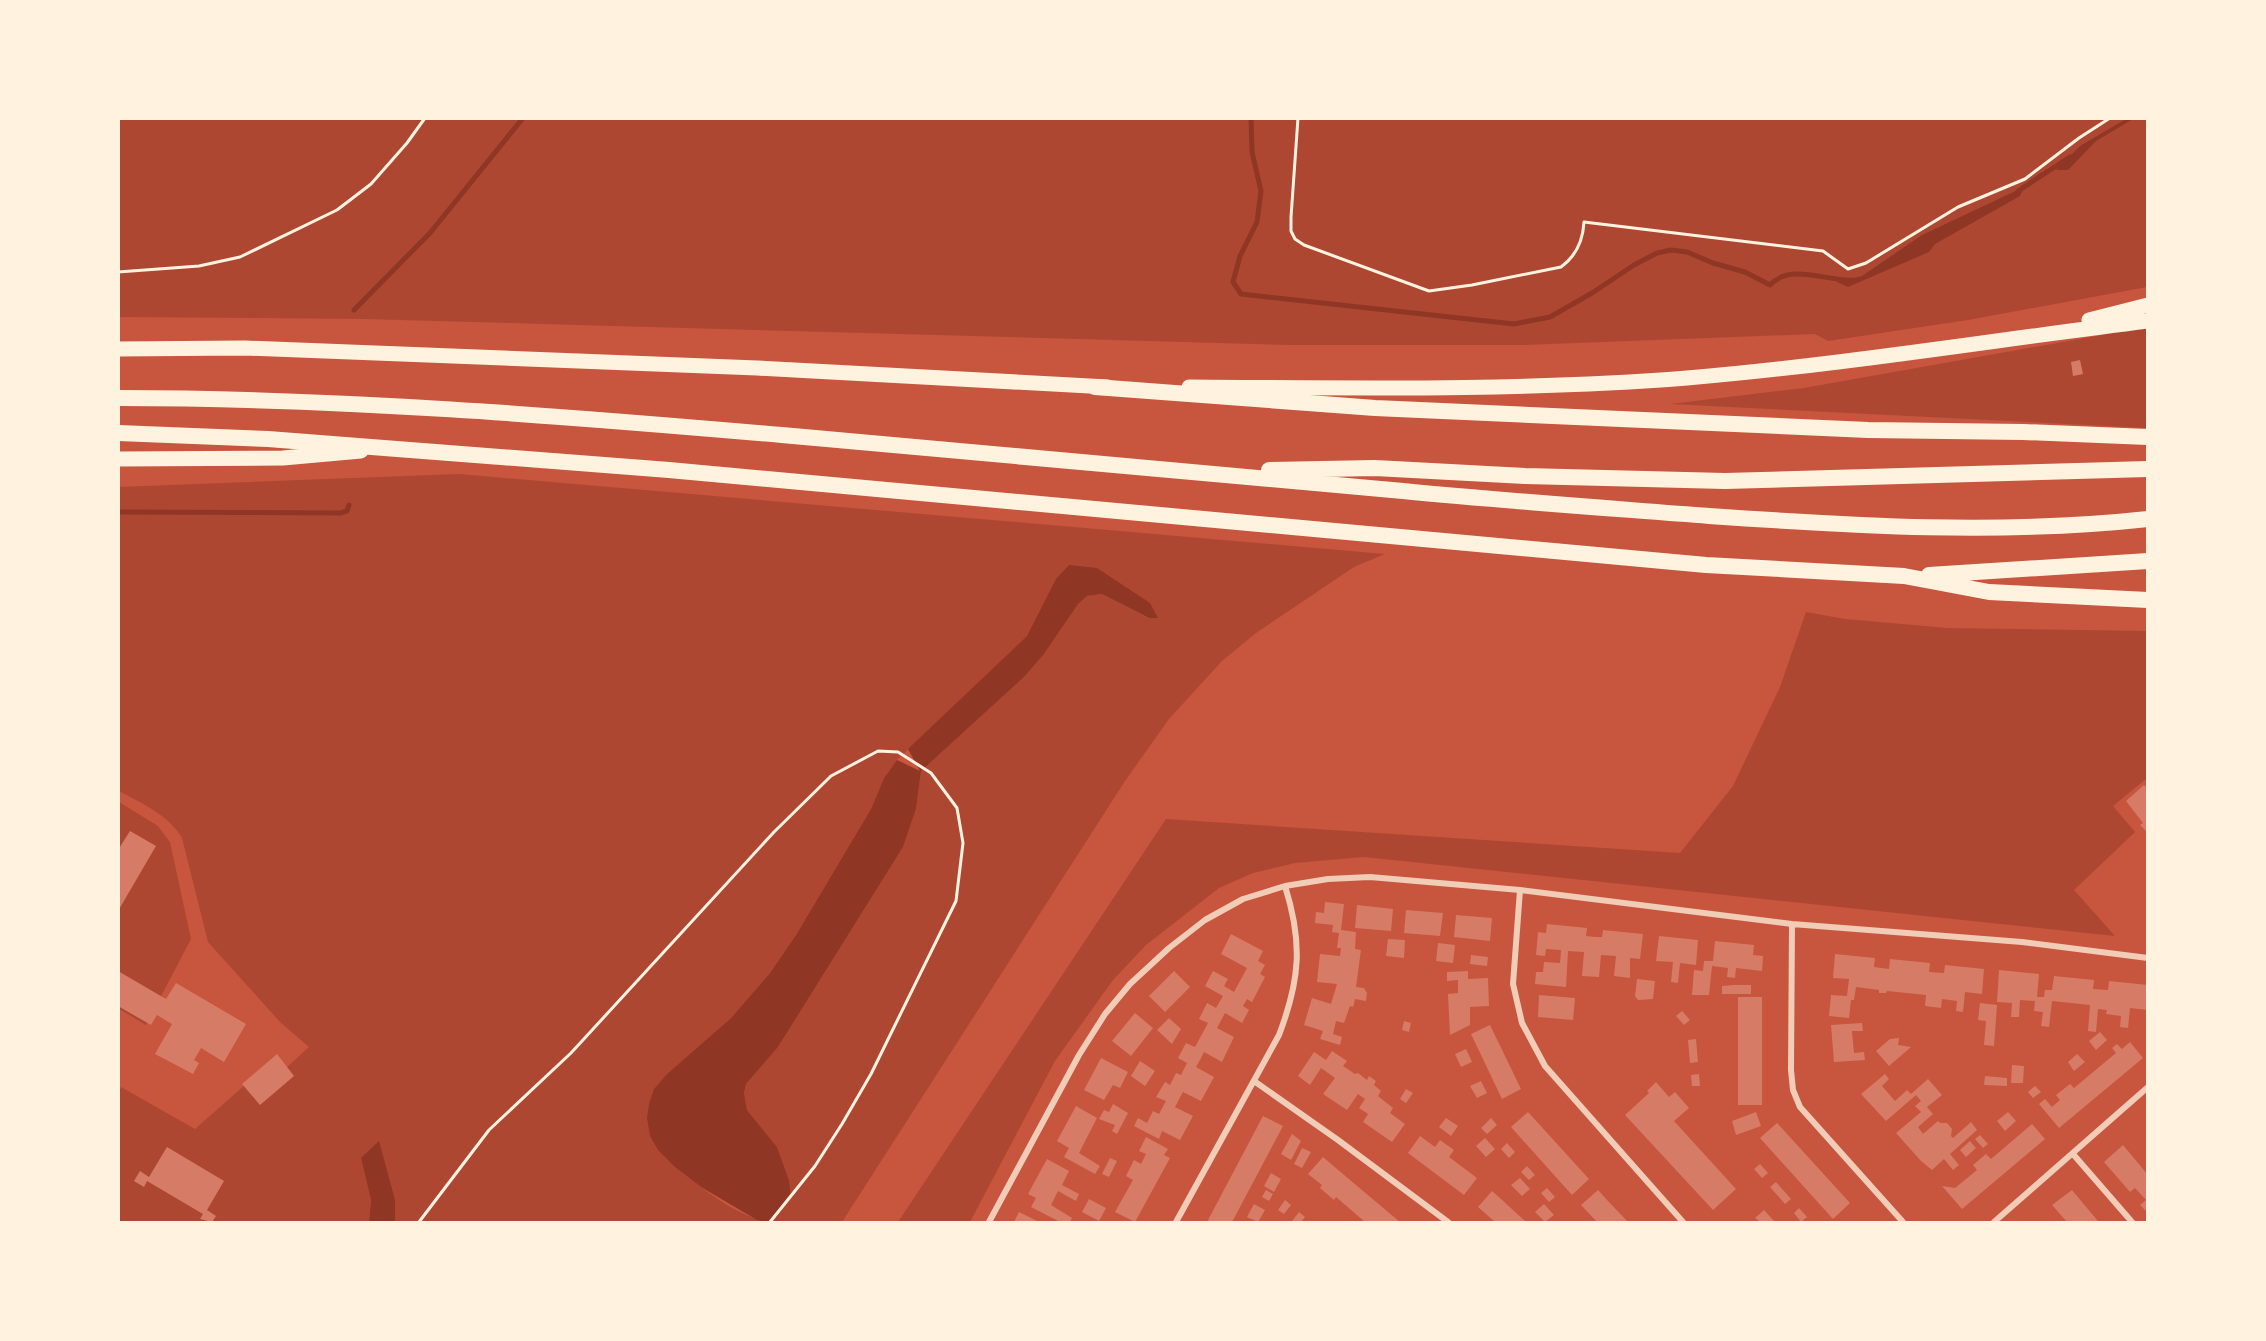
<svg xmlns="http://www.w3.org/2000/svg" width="2266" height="1341" viewBox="0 0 2266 1341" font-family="'Asap Condensed',sans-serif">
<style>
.green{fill:#ae4732;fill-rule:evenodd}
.water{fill:#8f3625}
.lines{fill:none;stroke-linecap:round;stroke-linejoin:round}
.stream{stroke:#8f3625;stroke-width:5}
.building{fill:#d67c66}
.path{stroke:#fff3e0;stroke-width:3}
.minor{stroke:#f1ccb7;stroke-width:6}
.trunk{stroke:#fff3e0;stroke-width:15}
.motorway{stroke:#fff3e0;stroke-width:16}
</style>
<rect width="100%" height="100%" fill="#c8553d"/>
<path class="green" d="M118,119H2147V287L1968,320L1828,341L1815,334L1524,345H1292L364,319L119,317Z
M2147,327V428L1670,404L1804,388Z
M459,474L1385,554L1354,567L1256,633L1222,661L1169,719L1125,781L842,1222H395V1200L361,1158L371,1200L369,1222H119L118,1094L121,1087L195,1129L278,1056L286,1068L309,1047L280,1022L208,942L182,838C169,815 141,803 119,791L118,487ZM1097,568L1157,618H1148L1102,594L1087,596L1078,604L1044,654L1025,676L921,771L916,809L903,847L778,1047L746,1084L744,1093L747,1110L777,1147L789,1180L791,1196L768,1222C734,1215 702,1188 675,1167L654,1089L667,1074L731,1018L770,973L796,935L871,809L884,778L897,760L1027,636L1038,617Z
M1806,612L1845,619L1947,628L2147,631V778L2113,806L2135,832L2074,890L2115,936L1364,857L1295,863L1253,873L1219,888L1146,945L1113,980L1055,1061L970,1222H898L1166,819L1680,853L1733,786L1780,687Z
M119,802L158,826L170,842L191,939L146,1025L119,1009Z"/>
<path class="water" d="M2126,119H2133L2096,141L2068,170H2056L2080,146Z
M2024,187L2020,196L1935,244L1929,252L1848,287L1837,282L1862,276L1922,235Z
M1069,565L1097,568L1150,603L1158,618H1149L1102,594L1087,596L1078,604L1044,654L1025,676L921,771L916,809L903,847L778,1047L746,1084L744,1093L747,1110L777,1147L789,1180L791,1196L768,1222L757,1220L701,1187L675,1167L658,1150L650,1136L647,1118L649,1104L654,1089L667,1074L731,1018L770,973L796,935L871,809L884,778L897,760L920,771L908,749L1027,636L1056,579Z
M379,1141L395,1200V1222H369L371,1200L361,1158Z"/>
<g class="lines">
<path class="stream" d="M1251,118L1252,152L1261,191L1257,222L1240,256L1233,282L1241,294L1514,324L1550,317L1592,293L1634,265L1657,253L1671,250L1687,252L1713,263L1745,272L1770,285C1790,263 1826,281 1851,280
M2018,191L2070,157
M354,310L430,233L523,118
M118,512L340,513L347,511L349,505"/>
</g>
<path class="building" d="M2080,360L2083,374L2073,376L2071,362Z
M2144,785L2148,789V833L2140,825L2143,823L2126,801Z
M130,831L156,846L118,911V850Z
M1325,902L1344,904L1341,930L1356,932L1355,949L1361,950L1356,987L1364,988L1367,993L1366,1001L1355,999L1353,1007L1350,1006L1344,1023L1336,1021L1333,1034L1342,1037L1340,1045L1320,1039L1323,1031L1304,1025L1312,998L1331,1004L1337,984L1317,982L1320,954L1340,956L1341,948H1337L1339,933L1332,932L1333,925L1315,923L1316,912L1324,913Z
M1357,905L1393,909L1391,931L1355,928Z
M1406,910L1443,913L1440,936L1404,933Z
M1456,915L1492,918L1490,941L1454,937Z
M1547,924L1587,928L1586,936L1595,937H1602L1603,930L1643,934L1640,959L1630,958V978L1614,976L1616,956L1601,955L1599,977L1582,976L1584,952L1568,951L1566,987L1535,984L1536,972H1543L1544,962L1560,963L1561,950L1546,949L1545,956L1536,955L1538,932L1546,933Z
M1231,934L1263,951L1258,961L1265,965L1260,974L1265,977L1252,1002L1247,999L1243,1006L1249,1010L1242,1023L1225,1013L1217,1028L1234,1037L1222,1062L1204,1052L1200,1060L1196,1067L1214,1077L1201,1101L1183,1092L1175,1107L1193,1116L1180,1140L1162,1131L1159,1139L1134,1126L1138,1118L1147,1123L1153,1111L1159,1114L1166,1101L1156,1097L1165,1082L1170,1085L1176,1073L1181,1075L1187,1063L1178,1058L1186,1043L1195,1047L1208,1023L1199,1019L1207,1003L1216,1008L1223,996L1205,986L1213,971L1228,979L1224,986L1234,992L1247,968L1221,954Z
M1659,936L1698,940L1696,965L1680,963L1678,983L1671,982L1673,962L1656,961Z
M1388,939L1405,940L1404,958L1386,956Z
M1715,941L1754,945L1753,955L1763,956L1762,971L1736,968L1735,978L1727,977L1728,968L1712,966L1709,995H1692L1694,970L1703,971L1704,961H1713Z
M1438,943L1455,945L1453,963L1436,961Z
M1835,954L1875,958L1874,967L1889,969L1890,959L1930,963L1929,972L1944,973L1945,965L1984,969L1982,994L1965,992L1963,1012L1956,1011L1957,1001L1942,999L1941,1008L1925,1006L1926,995L1887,991L1886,993H1879V990L1856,987L1854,1000H1851L1849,1018L1829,1016L1831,995L1847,996L1849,979L1833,978Z
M1471,955L1488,957L1487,966L1470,964Z
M1999,970L2039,974L2037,997H2044L2045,990H2052L2054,976L2094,980L2093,989L2108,990L2109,981L2148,985V1010L2130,1008L2128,1028L2120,1027L2121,1016L2106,1014L2107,1010L2098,1009L2096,1032L2088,1031L2090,1005L2052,1001L2049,1027L2041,1026L2043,1012L2034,1011L2035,1001L2020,1000L2019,1017H2011L2012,1003L1997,1002Z
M118,971L166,999L176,983L246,1024L224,1062L201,1048L194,1060L199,1063L193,1074L155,1054L172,1024L157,1015L151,1025L118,1006Z
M1174,971L1190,987L1165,1012L1149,996Z
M1468,971V979L1488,978L1489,1006L1470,1007V1025L1450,1035L1448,994L1458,993V980L1447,981V972Z
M1637,979L1655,981L1653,999L1638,1000L1635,996Z
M1734,985H1751V994H1722V986Z
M1539,995L1575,998L1573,1020L1538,1017Z
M1738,997H1762V1105H1738Z
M1980,1003L1997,1005L1994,1046L1984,1045L1986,1021L1978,1020Z
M1682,1011L1690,1020L1684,1025L1676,1016Z
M1135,1013L1153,1028L1131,1056L1112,1041Z
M1169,1018L1181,1029L1172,1044L1157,1030Z
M1404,1021L1411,1023L1409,1032L1402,1030Z
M1862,1023L1863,1031H1852L1854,1053L1864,1052L1865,1060L1834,1062L1831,1025Z
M1490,1025L1521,1089L1502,1099L1471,1034Z
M2100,1032L2107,1040L2096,1050L2089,1041Z
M1899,1038L1898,1045L1911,1047L1889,1066L1876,1051L1890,1039Z
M1696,1039L1698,1062L1690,1063L1688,1040Z
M2130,1042L2143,1058L2059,1128L2039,1104L2045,1099L2052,1107L2060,1100L2056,1095L2070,1084L2074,1088L2116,1053L2112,1048L2117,1044L2122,1049Z
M1466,1049L1472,1062L1461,1067L1455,1054Z
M1332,1051L1347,1061L1343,1066L1355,1074L1358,1073L1367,1080L1369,1076L1376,1081L1374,1085L1381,1091L1378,1096L1393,1108L1390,1113L1405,1124L1392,1142L1363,1122L1368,1114L1359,1108L1365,1099L1358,1094L1347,1110L1323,1094L1335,1078L1321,1068L1310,1085L1298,1076L1314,1052L1326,1060Z
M277,1054L294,1076L260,1105L242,1084Z
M2077,1054L2085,1062L2074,1071L2068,1062Z
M1101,1058L1128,1072L1120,1088L1113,1085L1104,1100L1084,1090Z
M1140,1061L1155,1071L1145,1086L1131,1076Z
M2012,1065L2024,1066L2023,1083H2011Z
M1699,1074L1700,1086H1692L1691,1075Z
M1885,1074L1889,1079L1882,1086L1895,1101L1907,1090L1911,1094L1928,1079L1942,1095L1927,1107L1933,1114L1918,1127L1923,1134L1938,1121L1940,1123H1947L1952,1129L1951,1136L1953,1138L1971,1122L1977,1130L1950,1154L1959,1165L1953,1170L1944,1159L1932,1170L1921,1161L1896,1133L1921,1112L1915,1106L1921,1101L1916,1095L1886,1121L1861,1094Z
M1985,1076L2007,1078V1086L1984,1085Z
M1481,1081L1487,1093L1477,1098L1470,1086Z
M1656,1082L1669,1097L1675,1092L1689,1108L1674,1121L1736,1189L1713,1210L1625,1115L1649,1093L1647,1091Z
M2035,1086L2041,1092L2033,1098L2028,1092Z
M1406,1089L1413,1093L1406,1103L1400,1099Z
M1113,1104L1128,1113L1117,1134L1112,1131L1115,1125L1099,1119L1104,1110L1109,1112Z
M1076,1106L1097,1118L1079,1153L1100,1166L1095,1174L1064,1157L1069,1148L1057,1141Z
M1528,1112L1589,1179L1572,1195L1511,1127Z
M1756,1112L1761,1126L1736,1135L1732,1121Z
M2008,1112L2016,1121L2005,1131L1997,1121Z
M1263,1116L1283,1126L1232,1222H1207Z
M1446,1118L1458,1126L1451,1136L1439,1127Z
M1491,1118L1497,1125L1487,1134L1481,1128Z
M1777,1123L1850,1203L1833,1219L1760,1138Z
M2032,1124L2045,1139L1962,1209L1942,1186L1955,1188L1977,1170L1973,1165L1986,1154L1991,1159Z
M1292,1134L1301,1141L1291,1160L1281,1154Z
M1980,1135L1988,1144L1983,1148L1975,1139Z
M1420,1136L1435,1147L1440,1140L1454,1150L1449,1157L1477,1178L1464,1195L1408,1153Z
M1146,1137L1168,1149L1164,1155L1170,1158L1135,1222L1115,1212L1133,1180L1126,1176L1134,1160L1141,1164L1146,1154L1139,1151Z
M1485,1138L1495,1149L1486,1157L1476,1146Z
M1970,1141L1976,1148L1966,1157L1960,1150Z
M1507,1143L1515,1152L1509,1158L1501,1149Z
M2123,1145L2148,1175V1213L2140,1205L2146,1200L2135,1188L2130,1192L2104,1162Z
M167,1147L224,1181L207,1210L216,1216L212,1222L200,1219L203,1214L147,1181L144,1187L134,1181L140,1171L149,1177Z
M1302,1148L1311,1152L1302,1168L1294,1164Z
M1323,1157L1350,1180L1400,1222H1365L1336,1197L1334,1200L1320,1188L1322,1185L1308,1174Z
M1110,1158L1117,1161L1109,1177L1102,1174Z
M1047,1159L1069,1171L1062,1185L1079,1194L1076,1201L1058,1191L1051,1205L1072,1218L1070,1222H1060L1031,1207L1036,1198L1028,1194Z
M1760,1164L1768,1173L1762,1178L1754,1169Z
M1527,1166L1535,1175L1529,1180L1521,1172Z
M1271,1173L1281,1179L1274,1192L1264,1186Z
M1520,1178L1530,1189L1522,1196L1511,1185Z
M1776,1182L1791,1199L1785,1204L1770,1187Z
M1547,1188L1555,1197L1549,1202L1541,1193Z
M1266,1190L1273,1194L1269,1201L1262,1197Z
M1598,1190L1608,1201L1628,1222H1597L1581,1205Z
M2072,1190L2097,1220L2099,1222H2067L2052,1205Z
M1492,1191L1500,1198L1526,1222H1495L1478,1207Z
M1089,1199L1106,1208L1099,1221L1082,1212Z
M1285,1200L1291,1205L1284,1214L1278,1210Z
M1254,1204L1265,1210L1258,1222L1247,1217Z
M1544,1204L1554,1215L1545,1222L1535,1212Z
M1799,1208L1807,1217L1801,1222L1794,1213Z
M1764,1210L1774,1221L1773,1222H1760L1755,1218Z
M1019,1212L1039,1222H1014Z
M1299,1212L1305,1217L1301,1222H1294L1292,1221Z"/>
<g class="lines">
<path class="path" d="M1298,118L1291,217V231L1295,239L1304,245L1429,291L1472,285L1561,267C1576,256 1583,241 1584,222L1823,251L1848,269L1866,263L1958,207L2025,179L2079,138L2110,118
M118,272L199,266L240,257L337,210L371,184L407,143L425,118
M419,1222L489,1130L571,1053L774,832L831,776L878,751L898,752L931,773L957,808L963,843L956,901L871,1074L842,1124L815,1166L770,1222"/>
<path class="minor" d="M1520,890L1513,984L1522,1023L1545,1066L1683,1222
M1792,924L1791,1070L1793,1090L1800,1107L1903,1222
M1254,1081L1338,1140L1448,1222
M2073,1154L2132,1222
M989,1222L1079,1055L1105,1014L1130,984L1169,948L1205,920L1243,899L1285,886L1328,879L1370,877L1520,890L1792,924L2022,942L2148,958
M1176,1222L1279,1035C1300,980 1303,943 1285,886
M1994,1222L2148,1087"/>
<path class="trunk" d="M2089,320L2148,305
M118,349L245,348L757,368L1108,387
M1189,387C1354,388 1521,391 1687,378C1841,365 1994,340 2148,321
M118,459L283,458L361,451"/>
<path class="motorway" d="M1095,387L1375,408L1868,430L2023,432L2148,437
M118,398C340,398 561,416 782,435C989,453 1196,472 1403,491C1505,501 1607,508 1709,516C1855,526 2001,535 2148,519
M118,433L268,439L669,470L1706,565L1904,576L1989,592L2148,600
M1269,470L1375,468L1525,476L1725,481L2148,469
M1929,575L2148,561"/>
</g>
<rect width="2266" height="1341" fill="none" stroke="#fff3e0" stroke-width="240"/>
</svg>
